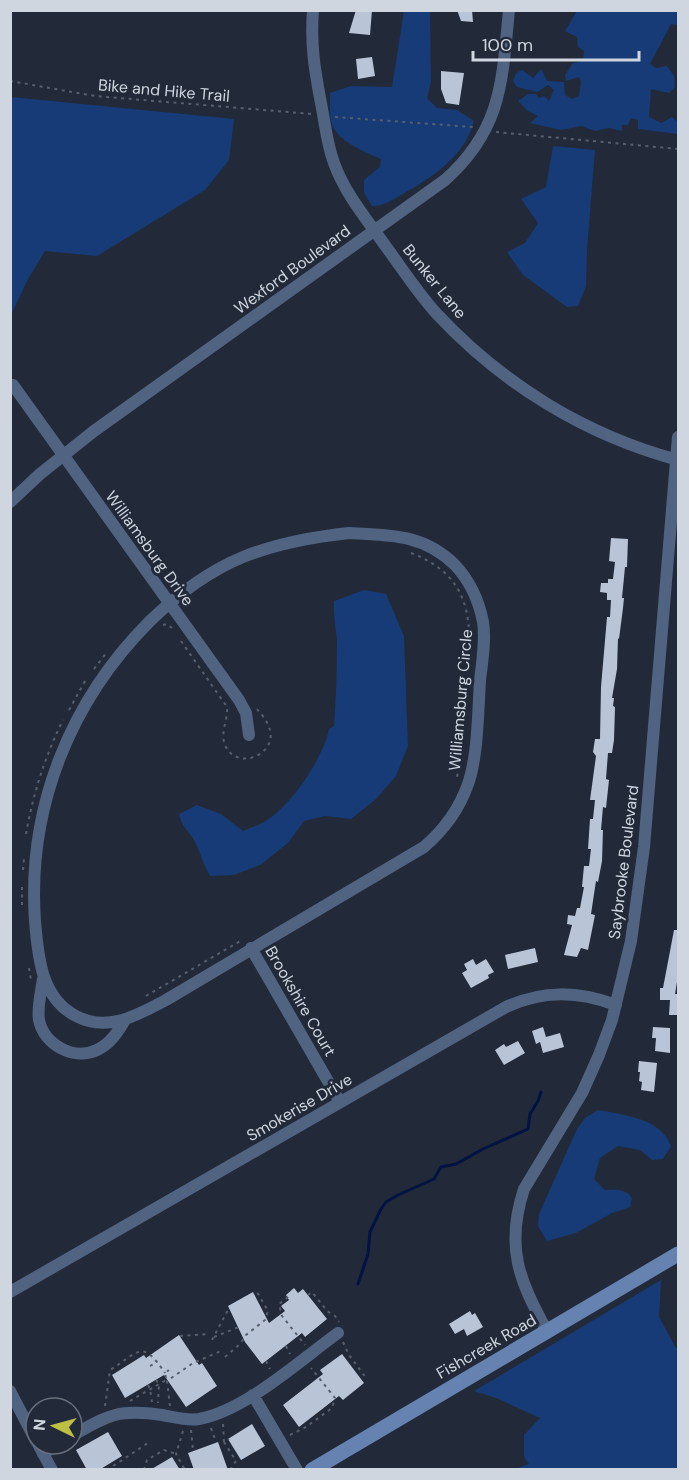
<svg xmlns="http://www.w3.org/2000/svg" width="689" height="1480" viewBox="0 0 689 1480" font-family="'DM Sans',sans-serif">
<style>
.green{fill:#163b77}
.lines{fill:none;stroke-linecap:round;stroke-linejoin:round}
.stream{stroke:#001342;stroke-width:3}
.building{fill:#b9c4d7}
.path{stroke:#575f6c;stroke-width:2;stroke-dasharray:3 4.5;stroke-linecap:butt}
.minor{stroke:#506380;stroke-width:12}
.secondary{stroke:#6582b1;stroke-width:15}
.labels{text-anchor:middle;stroke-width:6;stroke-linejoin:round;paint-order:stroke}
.street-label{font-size:16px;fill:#d0d6e0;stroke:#222a39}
</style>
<rect width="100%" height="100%" fill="#222a39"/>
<path class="green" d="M404,11H430L431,82L427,98L437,108L457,110L474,121C465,157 431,178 401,195C390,201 385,206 372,206L364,193V180L380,167L381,159C367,153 340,142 333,127C329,118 330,103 330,93L351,86L392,87Z
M577,11H678V25L671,24L650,64L656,68L667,66L674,76L675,87L669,93L651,89L649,117L661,123L672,117L678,122V134L638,129V120L631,118L628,125H622V131L609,128L595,131L581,126L561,130L530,123L538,116L528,111L518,101L528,94H536L539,98L544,96L549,101L554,90L548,85L537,92L517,87L513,81L516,73L522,70L533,78L541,69L547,81L564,82L565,95L572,99L579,96L581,82L579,77L566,81L565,75L573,63L583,61L584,51L578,47L577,37L565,31Z
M11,97L234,119L229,160L205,190L97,256L45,251L28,279L11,315Z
M553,146L595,150L587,250L586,286L578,306L567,307L523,275L507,252L525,243L538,223L521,199L546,187Z
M364,590L386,594L404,636L408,746L396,776L376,799L351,819L325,816L304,821L288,843L260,865L234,875L210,876C204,866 201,855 196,844C191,832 182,829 179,814L197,805L221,814L243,831C252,827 262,824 269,819C294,801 323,758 329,729L334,726C336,698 337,670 337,642C336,628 333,615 334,601Z
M598,1110C624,1115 661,1118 671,1146L663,1159L652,1160L640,1150L618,1146L600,1158L594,1179L605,1190C616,1190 625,1188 632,1198L630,1207L612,1213L576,1233L547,1241L538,1226L539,1214L577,1129L585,1118Z
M661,1280L659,1317L676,1348H678V1469H515L529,1464L524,1457V1435L540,1418L496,1398L474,1391Z"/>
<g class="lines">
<path class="stream" d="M358,1284L368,1254L370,1232L381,1209L386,1202L398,1195L434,1179L441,1167L456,1164L483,1149L528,1129L530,1114L538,1101L541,1092"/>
</g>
<path class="building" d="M356,10H372L370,35L349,33Z
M457,10H472L473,22L461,21Z
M372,57L375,76L358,79L356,59Z
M441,71L464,73L459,105L446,103L441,89Z
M611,538L628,539L627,567H625L622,598H624L623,608L619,639L618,638L617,669L612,698H614L613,706L615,707L614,740L612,753H608L606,779L609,780L606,808L603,807L601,830H603L602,861L598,882L596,881L591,914L595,915L588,950L581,948L577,957L564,955L572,925L567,924L568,915L575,916L577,908H580L584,887H582L584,866H589L591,849H588L590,819H593L595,800H590L596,756L593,752L595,739H600L601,687L607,617H610L611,600H607V593L600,592L601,583H608V579H613L615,562L609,561Z
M674,930H678V976L675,994H678V1015H669L670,1000H660V988H663Z
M535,948L538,962L508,969L505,955Z
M473,959L476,965L486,959L494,972L488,975L489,978L471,988L462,973L467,970L464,964Z
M543,1027L546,1037L560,1033L564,1047L543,1053L540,1042L536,1044L532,1031Z
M653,1027L670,1028V1053L655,1051L656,1038H652Z
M518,1041L525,1053L504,1065L495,1050L504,1044L506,1047Z
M639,1061L657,1063L654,1092L641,1090L642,1082L639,1081L640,1072H638Z
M294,1288L298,1293L303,1289L327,1319L305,1337L302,1333L262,1364L245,1342L228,1306L253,1292L269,1323L285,1311L281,1306L289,1300L286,1295Z
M470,1311L472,1315L475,1313L483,1327L467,1336L464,1329L455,1334L449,1324Z
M179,1335L199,1365L202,1363L217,1386L186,1407L164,1375L125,1398L112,1375L144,1355L146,1358Z
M342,1354L364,1383L343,1400L339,1396L299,1427L283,1405L323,1374L320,1370Z
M252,1424L265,1446L241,1460L228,1439Z
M108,1432L122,1456L99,1470H87L76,1450Z
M218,1442L228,1470H194L188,1453Z
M172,1457L180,1470H150Z"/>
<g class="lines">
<path class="path" d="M10,81L95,96L312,114
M335,117L473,127
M496,132L678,149
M411,553C480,579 471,634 466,694C464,723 463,753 456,781
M163,625L167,624L173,629
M181,641L227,707C228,720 220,733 225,745C237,773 282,753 268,725C266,719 261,714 257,709
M94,669L107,652
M69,710L85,681
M26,834C33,794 45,756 63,720
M23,870L24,858
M22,887V906
M29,968L31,980
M146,996L242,940
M308,1295L312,1292L327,1311L335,1316L339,1322
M288,1297L279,1304L282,1316L305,1345
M180,1336L208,1334
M214,1337L239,1327
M212,1340L229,1308
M343,1342L349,1355L364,1375L361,1379
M286,1346L290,1354
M225,1357L240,1344L246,1335L265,1320L268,1311L257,1292L253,1293
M266,1361L270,1369
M150,1366L157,1362
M166,1378L165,1373L169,1370
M156,1380L159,1384L158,1403
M148,1385L150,1389L152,1402
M130,1401L166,1380
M105,1406L110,1370C140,1351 142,1339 165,1373
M170,1406L167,1381L193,1363L221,1351
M223,1424L224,1442L229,1439
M211,1428L216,1442
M191,1430L193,1451
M183,1431L176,1454L185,1470
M290,1435L306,1427L332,1408L335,1398L311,1368
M224,1442L236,1461L230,1470
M226,1469V1470
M107,1470L148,1443
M144,1470L147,1460L164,1450L176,1454"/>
<path class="minor" d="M313,10C310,50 316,76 323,114C326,131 328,147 334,163C345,194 368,221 387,248C403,270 418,293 436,313C502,384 585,435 678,460
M13,385L239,700L246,713L249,735
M10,502L40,474L94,431L445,180C502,129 502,82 509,10
M349,533C390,535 424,534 455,565C469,580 479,601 483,622C486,640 482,662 480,681C478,711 478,756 468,784C459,810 445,829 424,847L166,1000C137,1015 108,1033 76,1016C41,998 38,957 35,921C27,808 70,701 150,621C177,595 209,571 243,557C278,543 312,537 349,533Z
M251,948L340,1102
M43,979C41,992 37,1007 39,1020C44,1045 74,1061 97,1050C110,1044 118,1032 125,1020
M10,1292L506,1007C543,990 578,991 616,1005
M547,1331C519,1280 505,1247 524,1189L582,1093L599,1055L612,1020L631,941L644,847L678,437
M10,1391L36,1441
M253,1395L297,1470
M72,1436C109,1414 120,1409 162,1415C174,1417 187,1421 199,1419C246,1410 299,1361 338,1333
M38,1444L52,1470
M43,1454L58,1444"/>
<path class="secondary" d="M312,1470L678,1254"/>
</g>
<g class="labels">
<g class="street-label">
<text transform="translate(164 90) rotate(5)" y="6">Bike and Hike Trail</text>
<text transform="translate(292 269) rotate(-36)" y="6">Wexford Boulevard</text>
<text transform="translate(435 281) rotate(51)" y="6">Bunker Lane</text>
<text transform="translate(150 548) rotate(54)" y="6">Williamsburg Drive</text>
<text transform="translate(460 700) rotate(-85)" y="6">Williamsburg Circle</text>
<text transform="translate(623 862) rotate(-83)" y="6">Saybrooke Boulevard</text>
<text transform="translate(301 1001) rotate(60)" y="6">Brookshire Court</text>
<text transform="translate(299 1107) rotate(-30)" y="6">Smokerise Drive</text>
<text transform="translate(486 1346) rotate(-30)" y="6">Fishcreek Road</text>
</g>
</g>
<rect width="689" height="1480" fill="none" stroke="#d0d6e0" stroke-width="24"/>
<g transform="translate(54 1426) rotate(275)"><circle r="28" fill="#222a39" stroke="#686f7c" stroke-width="1.5"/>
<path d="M0-4.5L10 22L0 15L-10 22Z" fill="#bdbf43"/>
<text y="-9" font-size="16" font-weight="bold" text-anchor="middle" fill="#d0d6e0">N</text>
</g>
<path d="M473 51v9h166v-9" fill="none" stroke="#d0d6e0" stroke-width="3"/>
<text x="482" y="51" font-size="18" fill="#d0d6e0" stroke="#222a39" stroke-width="4.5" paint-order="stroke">100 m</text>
</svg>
